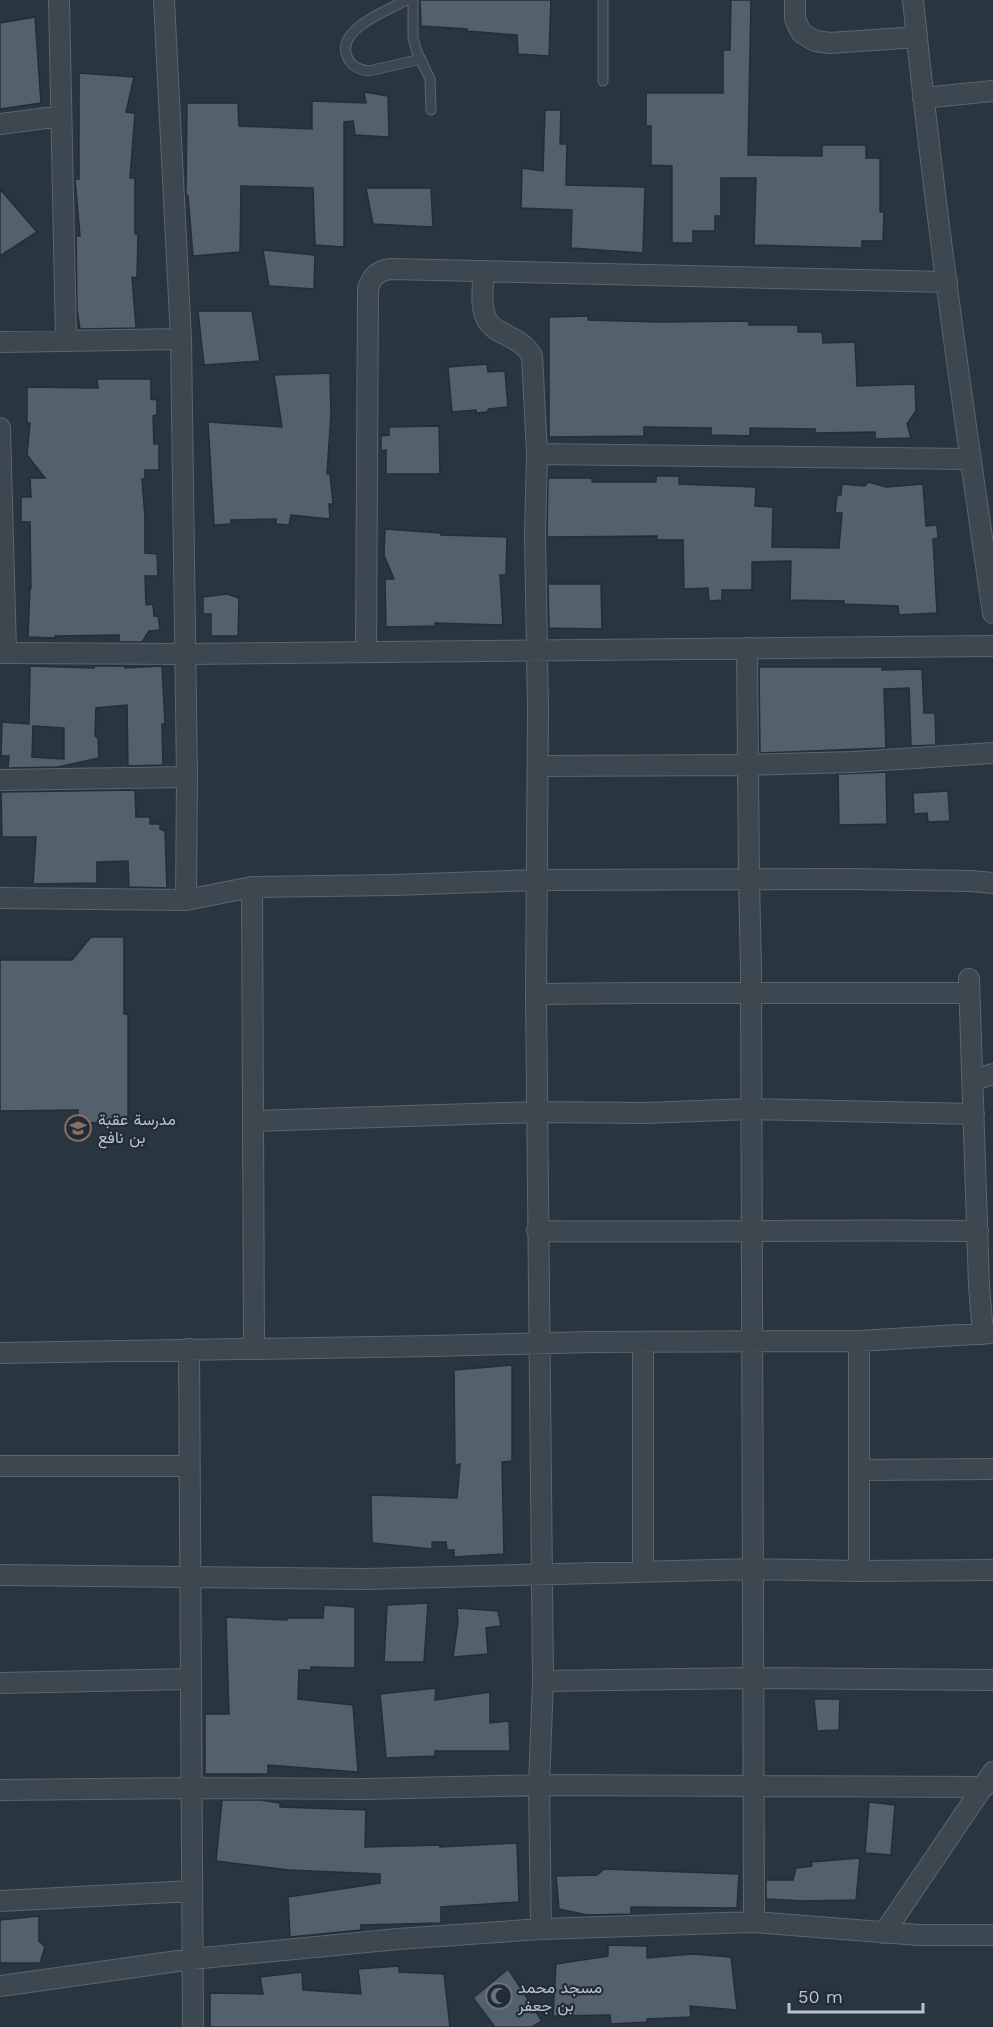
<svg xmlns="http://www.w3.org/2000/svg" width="993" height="2027" viewBox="0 0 993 2027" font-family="'Work Sans',Vazirmatn,sans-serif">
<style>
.building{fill:#54616d;stroke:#242e38;stroke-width:1.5;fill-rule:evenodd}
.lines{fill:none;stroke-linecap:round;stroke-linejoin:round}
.lane-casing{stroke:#5b656e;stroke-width:11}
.street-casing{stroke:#5b656e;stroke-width:22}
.lane{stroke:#3d4750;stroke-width:9}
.street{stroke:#3d4750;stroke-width:20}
.labels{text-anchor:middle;stroke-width:4.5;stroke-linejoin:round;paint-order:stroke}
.poi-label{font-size:16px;fill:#bac2ca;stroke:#222c36;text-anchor:start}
</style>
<rect width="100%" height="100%" fill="#293640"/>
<path class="building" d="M420,0H551L549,56L518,54L517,35L467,31V29L421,26Z
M731,0H751L748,155L822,156V145H866V158H880V212H884L883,241H862V248L754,245L756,178H721V216H715V231H693V243H672V166L651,165V126H646V93H723V50H730Z
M35,17L41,103L0,109V23Z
M79,73L134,77L126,112L135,113L130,178H135V234H138L137,278L132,277L136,328L80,329L77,309L76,236H80L75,179H79Z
M364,92L388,96L389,137L355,135L353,121L344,122V247L315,245L313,188L241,186L240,252L193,256L188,196L186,194L187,103H238L239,126L312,129V101L366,103Z
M545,110H561L560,144H567L566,185L645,187L643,253L571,248L572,210L521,208L522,168L543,171Z
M366,188H431L433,227L373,224Z
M0,189L37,232L0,256Z
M263,250L315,255L314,289L269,286Z
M198,311H252L260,361L204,365Z
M588,316V320L660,322L749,321V325H798V332H822L823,343L855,342L857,386L915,384L916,411L907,424L911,438L875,439V432L815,433V429L750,428V436L711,435V428L644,427V436L549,437V317Z
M487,364L488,372L505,371L508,407L489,409L487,412L476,413V410L452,412L448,367Z
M330,373L331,414L327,474H330L333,504H329L330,519L291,515L289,525L276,524V519L231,520V524L214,525L208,422L282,427L274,375Z
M97,379H151V399L157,400V415L153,416L154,444H159V470H145V479H142L145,517V553L157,554L158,576H145L146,605L153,604L154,616H158L160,630L149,631L142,642H119V635L55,636V638L28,637L30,588H31L30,522H21V497H31L30,478H45L27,455L30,423H27V387L98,388Z
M439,426L440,474H386V450L381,451V436L389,435V427Z
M656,476H679V484L756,487L755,506L773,507L772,547L839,548L842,513H835L837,495H841L842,484L865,486L868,482L886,487L923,484L926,526L937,525L938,538L933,539L937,613L899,615L898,606L844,604V601L790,600L791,561L752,562V590H722V600L709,601L708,588L684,589L683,540H657V536L547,537L548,478H592V482H656Z
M385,529L441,533V535L507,537L506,575H500L503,625L435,623V626L386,627L385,579H394L384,555Z
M548,584H601L602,629L549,628Z
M227,594L239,598L238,636H211V614H203V597Z
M30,666L94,668V666H126L125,668L162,666L165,724H162L163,765L128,766L127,705L96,708L95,736L98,738L99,758L58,767L8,768L9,756H1L2,722L29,724ZM33,726L64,728V759L32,757Z
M759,667H882V670L922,669L924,713H935L936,745L911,746L909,688L884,689L886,748L760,753Z
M886,772L887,824L839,825L838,774Z
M135,790L136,817H150V824H160V829L165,831L167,888L129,887L128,861L97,862V883L33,884L36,837H2L1,792Z
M948,791L950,821L928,822L927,813L914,814L913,793Z
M91,937H124V1014H128V1122L78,1123V1110L0,1111V960H72Z
M512,1365V1461L502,1462L504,1554L454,1557V1550H447L446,1542H432V1549L372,1543L371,1495L457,1498L460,1464L455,1465L454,1370Z
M428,1603L424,1662H384L387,1605Z
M324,1605L355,1607V1668L311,1667V1670H299L298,1699L353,1705L358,1772L268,1765V1774H205V1714H229L226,1617L287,1620L286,1618H323Z
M457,1608L498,1611L501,1626L486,1628L488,1654L453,1657L458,1622Z
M436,1688L435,1700L490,1692V1723L509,1721L510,1751H435V1756L386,1758L380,1694Z
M814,1699H840L839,1730L817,1731Z
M222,1800H261L280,1803V1807L366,1810L365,1847L440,1845V1847L517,1843L519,1902L441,1907V1923L361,1925V1930L290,1937L288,1897L380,1883V1874L289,1870L216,1861Z
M869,1802L895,1805L891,1855L865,1853Z
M860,1858L856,1900L803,1901L766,1899V1880H793L796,1868L812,1866L811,1862Z
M604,1869L739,1874L737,1908L631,1907V1914L587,1915L559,1909L556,1876L597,1875Z
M39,1916V1941L45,1947L40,1963H0V1920Z
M608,1945L647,1946V1958L692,1954L731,1957L737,2010L690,2006L691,2017L647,2019V2022L611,2024L610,2015L553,2016L556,1964L608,1956Z
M399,1966V1972L444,1974L450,2027H210V1993L263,1994L260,1977L302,1972L303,1990L361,1994L358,1969Z
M508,1969L542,2021L532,2027H495L473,1998Z"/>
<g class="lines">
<g class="lane-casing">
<path id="lane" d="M407,0C389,10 336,29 347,56C350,66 360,70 369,71L421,59
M413,0V38L417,52L430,79L431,110
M603,0V81"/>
</g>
<g class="street-casing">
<path id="street" d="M59,0L66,340
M164,0L181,339L187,777L186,900
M795,0V19L798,26L802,33L815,41L830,43L917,37
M913,0C934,205 963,409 993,613
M923,98L993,91
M0,124L61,116
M484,271C483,285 480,305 486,318C494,336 521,335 532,356L537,454L535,535L538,709L536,994L543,1681L539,1785L541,1929
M0,342L181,339
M0,428L6,653
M537,454L969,459
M747,648L749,879L751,969L754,1922
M366,652L368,289C372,276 377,271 391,269L947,282
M0,653L185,654L993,646
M538,766L748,765L853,762L993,753
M0,780L187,777
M252,887L254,1349
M0,898L186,900L252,887L393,885L536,880L850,879L971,881L993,883
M969,979L979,1286L983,1334
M536,994L641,993H969
M974,1080L993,1074
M253,1121L537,1112L646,1113L750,1109L974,1114
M537,1231C684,1233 831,1229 978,1231
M859,1341V1571
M189,1349L193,2027
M0,1353L433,1346L593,1342L859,1341L993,1333
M0,1466H188
M860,1470L993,1469
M643,1572V1343
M0,1575L366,1579L753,1569L859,1571L993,1570
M543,1681L753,1678L993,1680
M0,1683L190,1679
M0,1790L190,1788L365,1789L539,1785L984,1787
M0,1901L192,1891
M884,1933L993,1772
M0,1986L192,1959L398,1939L541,1929L754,1922L919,1935H993"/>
</g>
<use href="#lane" class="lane"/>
<use href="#street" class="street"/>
</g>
<defs>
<g id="school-ring" transform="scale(1.35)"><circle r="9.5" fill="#222c36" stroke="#8d6e63" stroke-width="1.5"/><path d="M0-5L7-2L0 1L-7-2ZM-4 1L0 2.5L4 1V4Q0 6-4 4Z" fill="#8d6e63"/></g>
<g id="mosque-ring" transform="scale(1.35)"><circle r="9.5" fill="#222c36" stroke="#6b7280" stroke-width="1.5"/><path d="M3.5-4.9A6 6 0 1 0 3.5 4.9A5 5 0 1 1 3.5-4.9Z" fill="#6b7280"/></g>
</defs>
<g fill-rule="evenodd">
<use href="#school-ring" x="78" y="1128"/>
<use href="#mosque-ring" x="499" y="1996"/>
</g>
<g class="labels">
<g class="poi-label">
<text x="98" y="1125">مدرسة عقبة<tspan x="98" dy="18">بن نافع</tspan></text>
<text x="518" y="1993">مسجد محمد<tspan x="518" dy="18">بن جعفر</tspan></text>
</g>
</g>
<path d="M789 2003v9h134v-9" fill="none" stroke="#bac2ca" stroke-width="3"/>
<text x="798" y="2003" font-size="18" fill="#bac2ca" stroke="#222c36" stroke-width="4.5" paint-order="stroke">50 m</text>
</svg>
